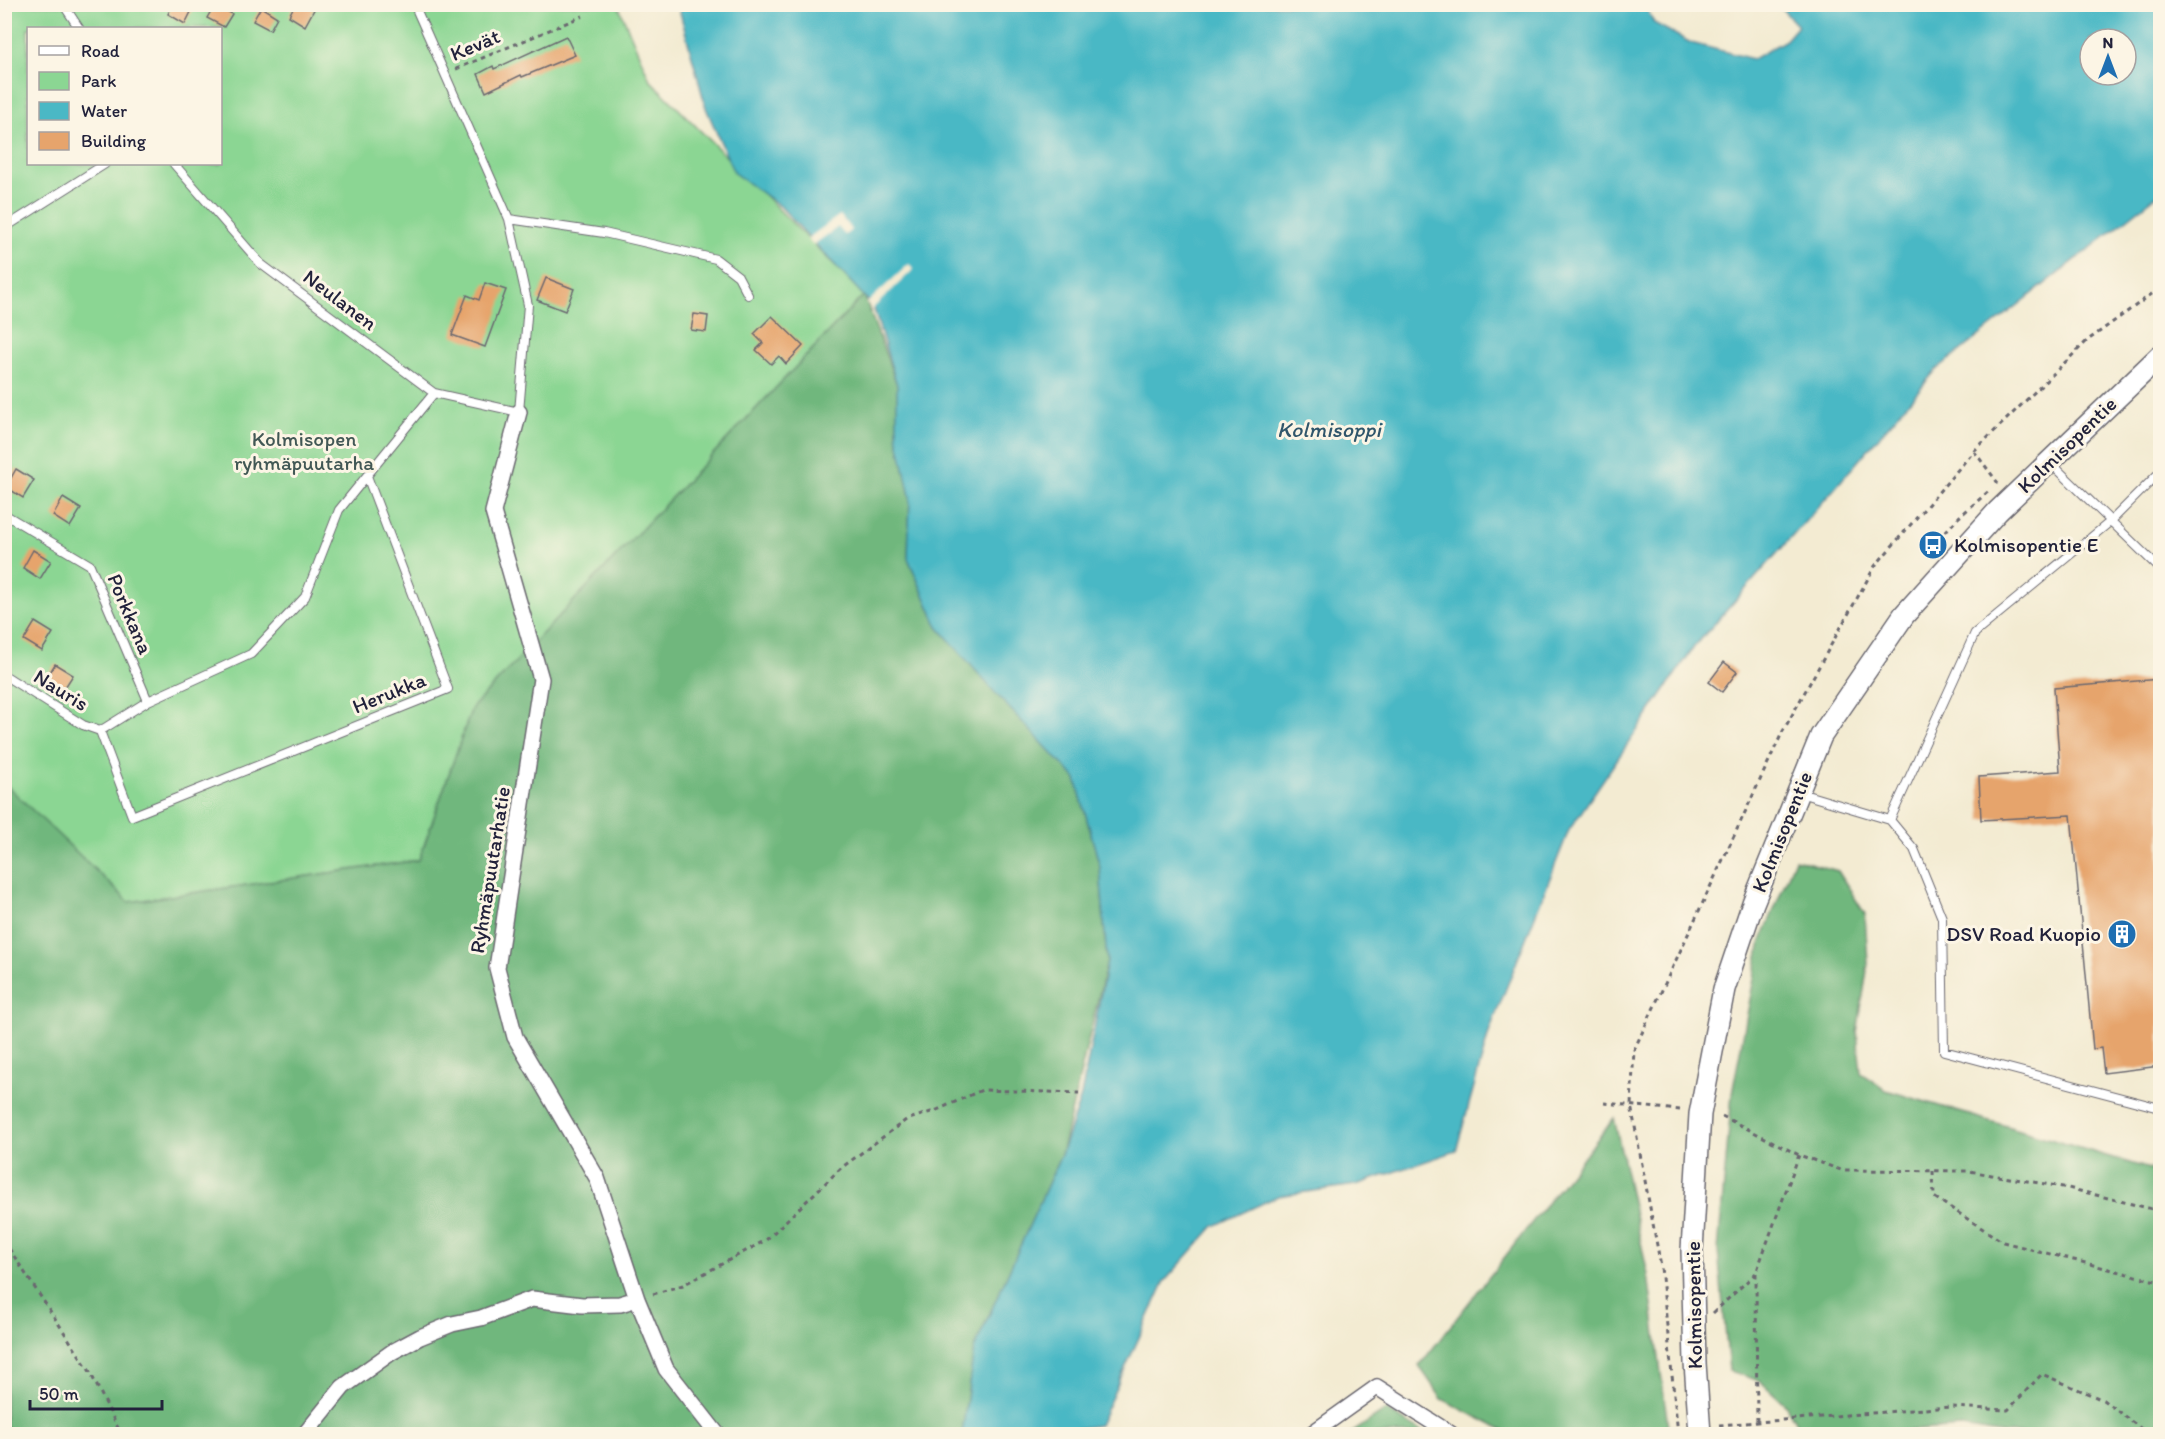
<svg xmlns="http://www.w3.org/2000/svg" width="2165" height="1439" viewBox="0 0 2165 1439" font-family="Itim,sans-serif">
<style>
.green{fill:#8bd693;stroke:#567c67;stroke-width:1.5;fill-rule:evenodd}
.forest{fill:#70b77d;stroke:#496c5c;stroke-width:1.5}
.water{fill:#4ab8c5;stroke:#366d80;stroke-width:1.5;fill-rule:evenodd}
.pier{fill:#f3ebd2}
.building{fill:#e6a46c}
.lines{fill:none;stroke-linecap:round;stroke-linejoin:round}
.service-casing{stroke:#6b6870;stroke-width:10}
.minor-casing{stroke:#6b6870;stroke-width:18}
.secondary-casing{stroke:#6b6870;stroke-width:24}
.path{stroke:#6b6870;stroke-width:3;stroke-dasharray:4.5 4.5;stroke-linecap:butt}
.service{stroke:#fff;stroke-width:8}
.minor{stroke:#fff;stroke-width:15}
.secondary{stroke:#fff;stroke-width:21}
.labels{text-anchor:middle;stroke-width:6;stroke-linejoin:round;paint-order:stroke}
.street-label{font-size:21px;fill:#22223b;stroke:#fcf5e5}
.park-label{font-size:21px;fill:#425855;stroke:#fcf5e5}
.poi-label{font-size:21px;fill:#22223b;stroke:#fcf5e5;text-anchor:start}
.water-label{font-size:22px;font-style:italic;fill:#30566b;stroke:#fcf5e5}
</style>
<rect width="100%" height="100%" fill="#fcf5e5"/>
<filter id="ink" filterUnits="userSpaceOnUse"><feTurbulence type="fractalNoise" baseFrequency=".0167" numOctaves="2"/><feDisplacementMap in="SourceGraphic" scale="12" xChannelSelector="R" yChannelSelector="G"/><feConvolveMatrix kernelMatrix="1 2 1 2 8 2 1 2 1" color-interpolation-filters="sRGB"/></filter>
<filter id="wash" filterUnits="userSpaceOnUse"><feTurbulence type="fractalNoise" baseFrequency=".008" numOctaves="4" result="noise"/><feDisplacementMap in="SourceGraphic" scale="24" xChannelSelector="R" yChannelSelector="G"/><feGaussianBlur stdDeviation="1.35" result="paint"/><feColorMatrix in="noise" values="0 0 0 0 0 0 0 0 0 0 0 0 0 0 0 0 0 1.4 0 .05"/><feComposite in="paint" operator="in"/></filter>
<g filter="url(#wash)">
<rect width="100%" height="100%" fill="#f3ebd2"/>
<path class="green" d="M4,5H618L650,80L864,295L472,708L419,860L129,902L5,785ZM28,28H220V164H28Z"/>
<path class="forest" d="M864,295L897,385V435L910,496L908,558L938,627L1076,779L1100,867L1107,962L1061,1155L974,1349L962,1434H5L4,783L129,902L419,860L472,708Z
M1795,859L1838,871L1865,914L1868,964L1857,1033L1861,1073L1886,1090L2160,1172V1434H2005L1962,1427L1860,1434H1802L1785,1404L1760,1381L1729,1371L1718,1250L1732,1094L1761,941Z
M1614,1118L1648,1275L1669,1434H1509L1442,1399L1419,1366Z
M1386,1410L1426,1434H1350Z"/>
<path class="water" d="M678,5H1645L1654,23L1691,43L1753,59L1786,40L1798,26L1782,9L1761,5H2160V193L1936,370L1835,488L1694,647L1569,830L1490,1029L1456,1151L1356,1185L1278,1196L1214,1226L1165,1281L1099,1425L1045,1434H962L974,1349L1061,1155L1081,1096L1107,962L1100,867L1076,779L996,694L938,627L908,558L910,496L897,435V385L873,306L780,206L734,173L706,108ZM2090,39H2126V75H2090Z"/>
<path class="pier" d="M840,215L851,230L845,235L838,227L813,245L807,239Z
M909,264L914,269L872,309L867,303Z"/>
<g id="blocks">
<path class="building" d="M173,4H183L192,10L185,24L168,14Z
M215,4L232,14L224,27L207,18Z
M295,4H317L305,26L289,16Z
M261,7L277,17L270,30L253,21Z
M566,36L575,55L522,77L521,75L486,92L478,74L493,66L494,69Z
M546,278L574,289L565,311L537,300Z
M485,283L506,290L485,347L452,335L467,295L479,300Z
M694,314L708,316L706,332L691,330Z
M772,316L803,346L786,364L779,356L771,364L756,350L763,343L754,334Z
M16,469L34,480L23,498L6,487Z
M63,498L81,509L70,527L53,516Z
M33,550L51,561L40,579L23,568Z
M35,622L53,633L42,651L24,640Z
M1724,662L1737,672L1722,692L1709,682Z
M55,664L73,675L62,692L44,682Z
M2160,679V1066L2104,1073L2101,1048L2093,1049L2071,815L1981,820L1979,777L2060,771L2054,688Z"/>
</g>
</g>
<g filter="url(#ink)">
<use href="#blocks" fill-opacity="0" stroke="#6b6870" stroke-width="1.5"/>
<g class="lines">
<g class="service-casing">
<path id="service" d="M63,4L79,28
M414,4L509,219L604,233L716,259L738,276L748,295
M174,164L261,264L434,393L519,412L528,305L509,219
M4,228L105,164
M2051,463L2160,569
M4,514L90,565L148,701
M4,675L83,725L100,731
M100,731L132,816L448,689L367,476
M100,731L148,701L251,654L305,597L339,510L434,393
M1800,793L1890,820L1914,849L1942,918L1944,1051L2160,1108
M1890,820L1975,633L2111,521L2160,472"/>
</g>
<g class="minor-casing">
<path id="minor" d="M519,412L493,512L541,679L497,968L515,1037L597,1178L637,1299L666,1369L717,1434
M4,1431L8,1434
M305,1434L343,1387L392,1352L420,1337L452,1324L481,1318L532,1299L582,1305L620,1304L637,1299
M1311,1434L1377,1387L1451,1434"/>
</g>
<g class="secondary-casing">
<path id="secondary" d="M1700,1434L1695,1363L1692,1250L1700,1114L1724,989L1753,903L1821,736L1904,615L1998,511L2160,356"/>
</g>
<path class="path" d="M456,69L583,16
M1974,451L1998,483
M1933,545L1959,517L1989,491
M1604,1103L1680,1110
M1722,1116L1799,1155L1841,1170L1969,1171L2068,1188L2160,1211
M1933,1171L1934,1197L2003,1242L2160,1282
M4,1241L89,1370L121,1434
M1756,1273L1757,1434
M653,1294L683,1285L766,1240L841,1168L906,1120L937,1110L982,1090L1079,1093
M1713,1313L1756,1273L1799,1155
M1719,1425L1950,1407L2008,1410L2042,1374L2103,1400L2148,1434
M1678,1434L1661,1267L1631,1105L1634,1050L1782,733L1875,566L1974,451L2088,340L2160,288"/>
<use href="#service" class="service"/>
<use href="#minor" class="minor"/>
<use href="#secondary" class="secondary"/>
</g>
</g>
<defs>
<g id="bus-disc" transform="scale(1.5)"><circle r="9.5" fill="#1f6fb2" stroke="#fcf5e5"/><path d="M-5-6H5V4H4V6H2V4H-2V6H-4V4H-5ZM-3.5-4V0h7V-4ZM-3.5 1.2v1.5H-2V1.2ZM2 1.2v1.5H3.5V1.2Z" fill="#fff"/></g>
<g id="building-disc" transform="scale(1.5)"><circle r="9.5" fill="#1f6fb2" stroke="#fcf5e5"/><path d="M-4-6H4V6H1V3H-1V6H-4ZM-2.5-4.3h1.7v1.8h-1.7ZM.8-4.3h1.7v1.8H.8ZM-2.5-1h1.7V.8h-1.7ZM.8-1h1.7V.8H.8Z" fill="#fff"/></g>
</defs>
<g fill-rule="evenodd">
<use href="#bus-disc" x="1933" y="545"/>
<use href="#building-disc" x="2122" y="934"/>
</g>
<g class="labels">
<g class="street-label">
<text transform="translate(475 45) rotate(-23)" y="7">Kevät</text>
<text transform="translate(340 300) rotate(37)" y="7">Neulanen</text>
<text transform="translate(2067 445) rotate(-44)" y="7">Kolmisopentie</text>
<text transform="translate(130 614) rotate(67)" y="7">Porkkana</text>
<text transform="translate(61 690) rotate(32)" y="7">Nauris</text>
<text transform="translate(389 693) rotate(-22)" y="7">Herukka</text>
<text transform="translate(1782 832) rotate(-68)" y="7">Kolmisopentie</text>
<text transform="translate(490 870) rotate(-81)" y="7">Ryhmäpuutarhatie</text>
<text transform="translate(1694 1305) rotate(-91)" y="7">Kolmisopentie</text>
</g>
<g class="park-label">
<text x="304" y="446">Kolmisopen<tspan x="304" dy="24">ryhmäpuutarha</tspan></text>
</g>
<g class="poi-label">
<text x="1954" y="552">Kolmisopentie E</text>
<text x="2101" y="941" text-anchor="end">DSV Road Kuopio</text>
</g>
<g class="water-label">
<text x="1329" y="437">Kolmisoppi</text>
</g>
</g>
<rect width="2165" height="1439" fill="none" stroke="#fcf5e5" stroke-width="24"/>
<rect x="27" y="27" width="195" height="138" fill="#fcf5e5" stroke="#a5a1a1" stroke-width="1.5"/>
<rect x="39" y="46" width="30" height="9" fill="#ffffff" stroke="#a5a1a1" stroke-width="1.5"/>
<text x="81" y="57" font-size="18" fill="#22223b">Road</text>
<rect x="39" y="72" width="30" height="18" fill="#8bd693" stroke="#a5a1a1" stroke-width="1.5"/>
<text x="81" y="87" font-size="18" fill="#22223b">Park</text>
<rect x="39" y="102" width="30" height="18" fill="#4ab8c5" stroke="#a5a1a1" stroke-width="1.5"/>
<text x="81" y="117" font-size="18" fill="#22223b">Water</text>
<rect x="39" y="132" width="30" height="18" fill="#e6a46c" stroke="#a5a1a1" stroke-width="1.5"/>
<text x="81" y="147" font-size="18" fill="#22223b">Building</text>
<g transform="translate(2108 57)"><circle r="28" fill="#fcf5e5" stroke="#a5a1a1" stroke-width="1.5"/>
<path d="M0-4.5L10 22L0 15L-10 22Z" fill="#1f6fb2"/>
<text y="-9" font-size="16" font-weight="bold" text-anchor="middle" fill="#22223b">N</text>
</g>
<path d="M30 1400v9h132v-9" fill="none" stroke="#22223b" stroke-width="3"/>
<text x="39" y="1400" font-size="18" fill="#22223b" stroke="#fcf5e5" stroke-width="4.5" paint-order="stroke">50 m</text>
</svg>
